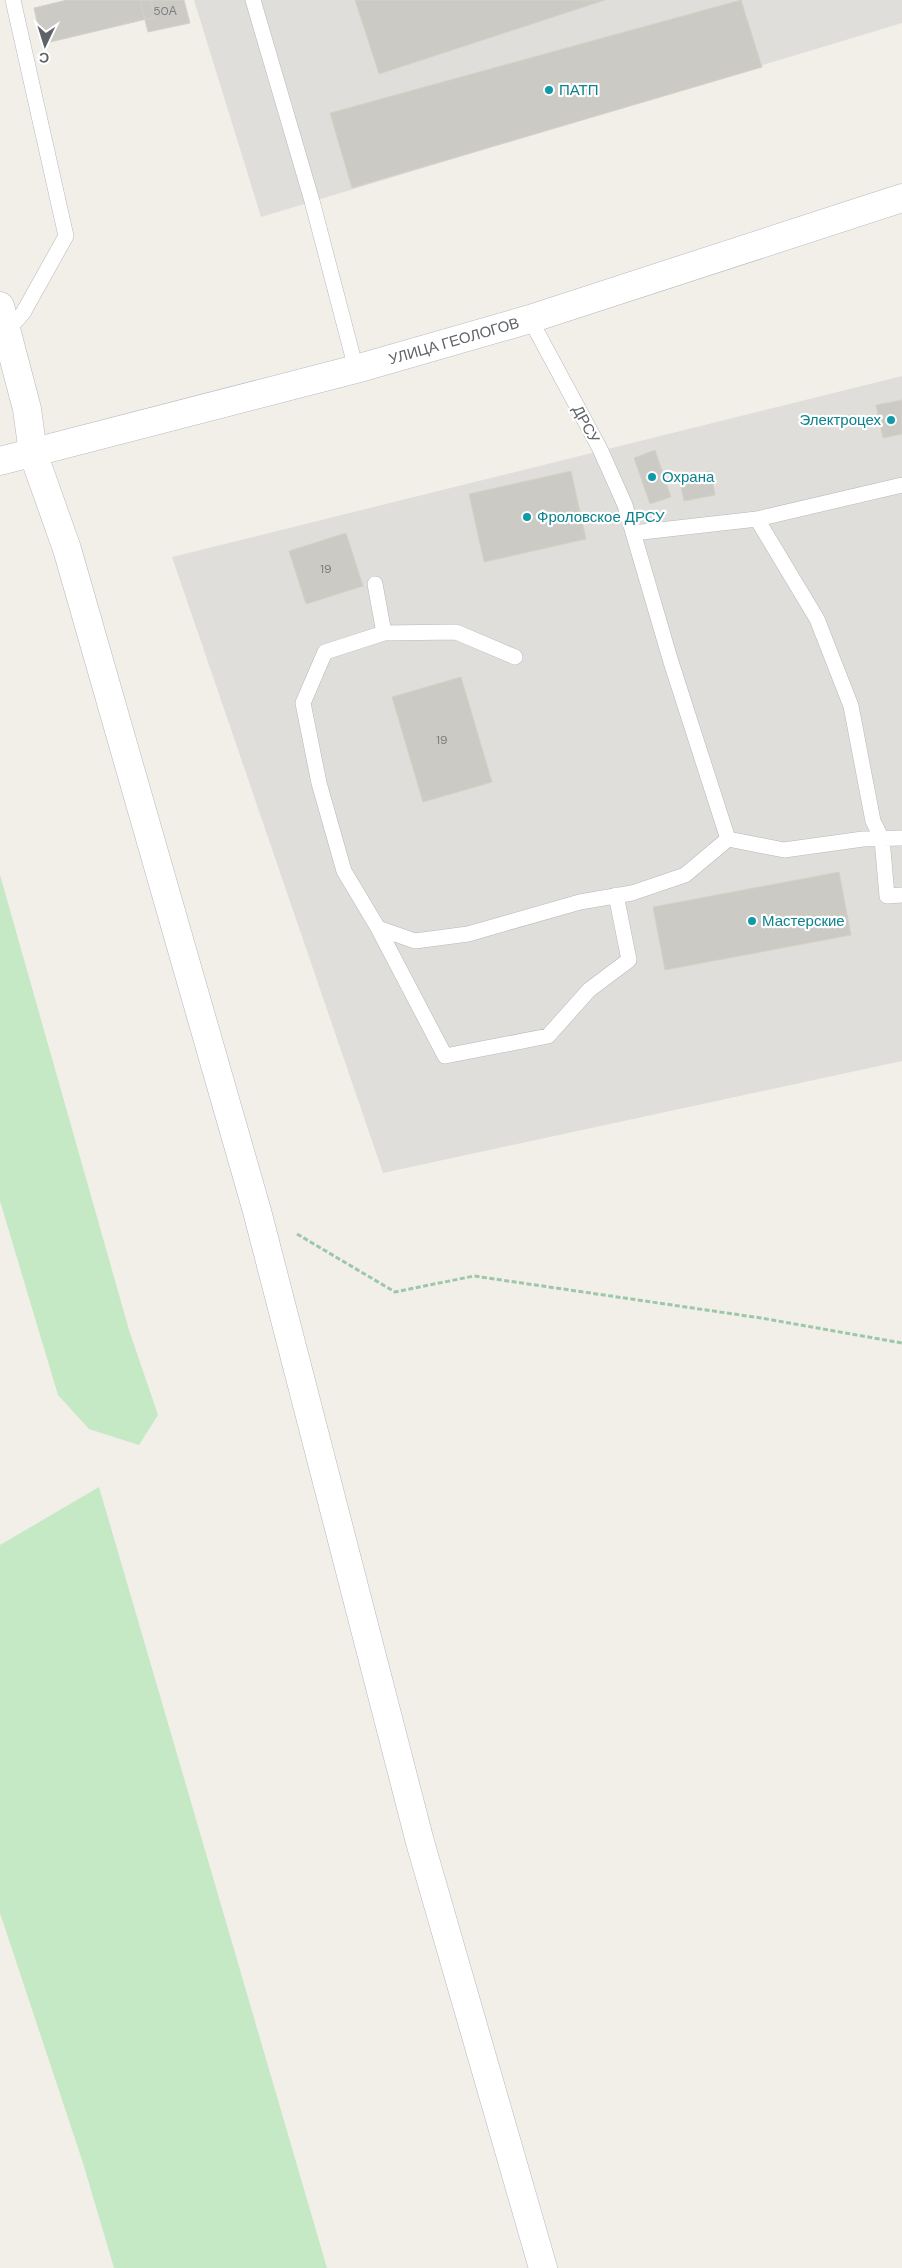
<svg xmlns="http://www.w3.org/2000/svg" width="902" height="2268" viewBox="0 0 902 2268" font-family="'DM Sans',sans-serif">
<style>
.industrial{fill:#e0deda}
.green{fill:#c5e8c5}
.building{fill:#cccac5;stroke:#d6d1c6}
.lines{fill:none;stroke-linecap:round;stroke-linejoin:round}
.lane-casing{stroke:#b5b8bc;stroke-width:16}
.street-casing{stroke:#b5b8bc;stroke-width:29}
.secondary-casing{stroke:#b6babf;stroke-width:29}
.path{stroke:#9cc7a9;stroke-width:3;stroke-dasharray:5 2.5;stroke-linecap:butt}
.lane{stroke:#fff;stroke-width:15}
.street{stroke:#fff;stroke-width:28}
.secondary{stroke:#fff;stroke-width:28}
.culture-dot{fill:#0f9aa8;stroke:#fff;stroke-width:2}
.labels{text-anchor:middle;stroke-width:4.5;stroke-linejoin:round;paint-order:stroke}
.number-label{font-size:12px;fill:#7a7d7f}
.culture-label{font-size:15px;fill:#0d838f;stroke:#fff;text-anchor:start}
.street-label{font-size:15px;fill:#5f6368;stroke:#fff}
</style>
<rect width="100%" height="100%" fill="#f1efe8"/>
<path class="industrial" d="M194,0H902V23L261,217Z
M902,376V1061L383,1173L172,557Z"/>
<path class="green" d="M0,875L129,1330L158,1415L139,1445L89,1429L58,1395L0,1201Z
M99,1487L327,2268H114L83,2163L0,1913V1545Z"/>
<path class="building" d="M67,0H151L155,17L42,44L34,8Z
M140,0H184L190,23L148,32Z
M355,0H605L379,74Z
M741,0L762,67L352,188L330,113Z
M902,400V434L883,438L876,405Z
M655,450L671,497L650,504L634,458Z
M571,471L586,539L484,562L469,494Z
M711,471L715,495L684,501L679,477Z
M346,533L363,586L306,604L289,551Z
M461,677L492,782L423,802L392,697Z
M839,872L851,935L665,970L653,907Z"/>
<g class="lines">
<g class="lane-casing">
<path id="lane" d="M253,0L312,201L356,369
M530,319L600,449L625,505L671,662L728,839L784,850L863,839L902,838
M7,331L23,313L66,236L13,0
M757,519L817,619L851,706L873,821L882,839L887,896L902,895
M633,533L757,519L902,485
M375,584L384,633
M515,657L456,632L384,633L325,652L303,703L319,783L344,871L378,928L415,941L468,934L580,902L632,893L685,875L728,839
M378,928L445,1056L548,1036L589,990L629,960L616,895"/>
</g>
<g class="street-casing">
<path id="street" d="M0,306L27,409L33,453L67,549L257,1211L420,1842L543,2268"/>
</g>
<g class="secondary-casing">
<path id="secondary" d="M0,461L356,369L530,319L902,198"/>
</g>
<path class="path" d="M297,1234L395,1292L474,1276L761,1318L902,1343"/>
<use href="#lane" class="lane"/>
<use href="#street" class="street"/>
<use href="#secondary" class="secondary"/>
</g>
<g class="culture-dot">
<circle cx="549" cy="90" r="5"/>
<circle cx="891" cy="420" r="5"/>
<circle cx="652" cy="477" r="5"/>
<circle cx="527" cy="517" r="5"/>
<circle cx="752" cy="921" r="5"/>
</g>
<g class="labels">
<g class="number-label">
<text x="165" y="15">50А</text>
<text x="326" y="573">19</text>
<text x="442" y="744">19</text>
</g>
<g class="culture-label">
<text x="559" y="95">ПАТП</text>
<text x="881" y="425" text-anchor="end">Электроцех</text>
<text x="662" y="482">Охрана</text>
<text x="537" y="522">Фроловское ДРСУ</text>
<text x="762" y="926">Мастерские</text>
</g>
<g class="street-label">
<text transform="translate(454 341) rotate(-16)" y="5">УЛИЦА ГЕОЛОГОВ</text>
<text transform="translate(586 424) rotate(62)" y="5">ДРСУ</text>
</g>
</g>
<g transform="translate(45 45) rotate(184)" stroke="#ffffff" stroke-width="4" paint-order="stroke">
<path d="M0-4L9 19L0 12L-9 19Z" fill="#5f6368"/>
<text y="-8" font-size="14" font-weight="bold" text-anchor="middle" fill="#5f6368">С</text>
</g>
</svg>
